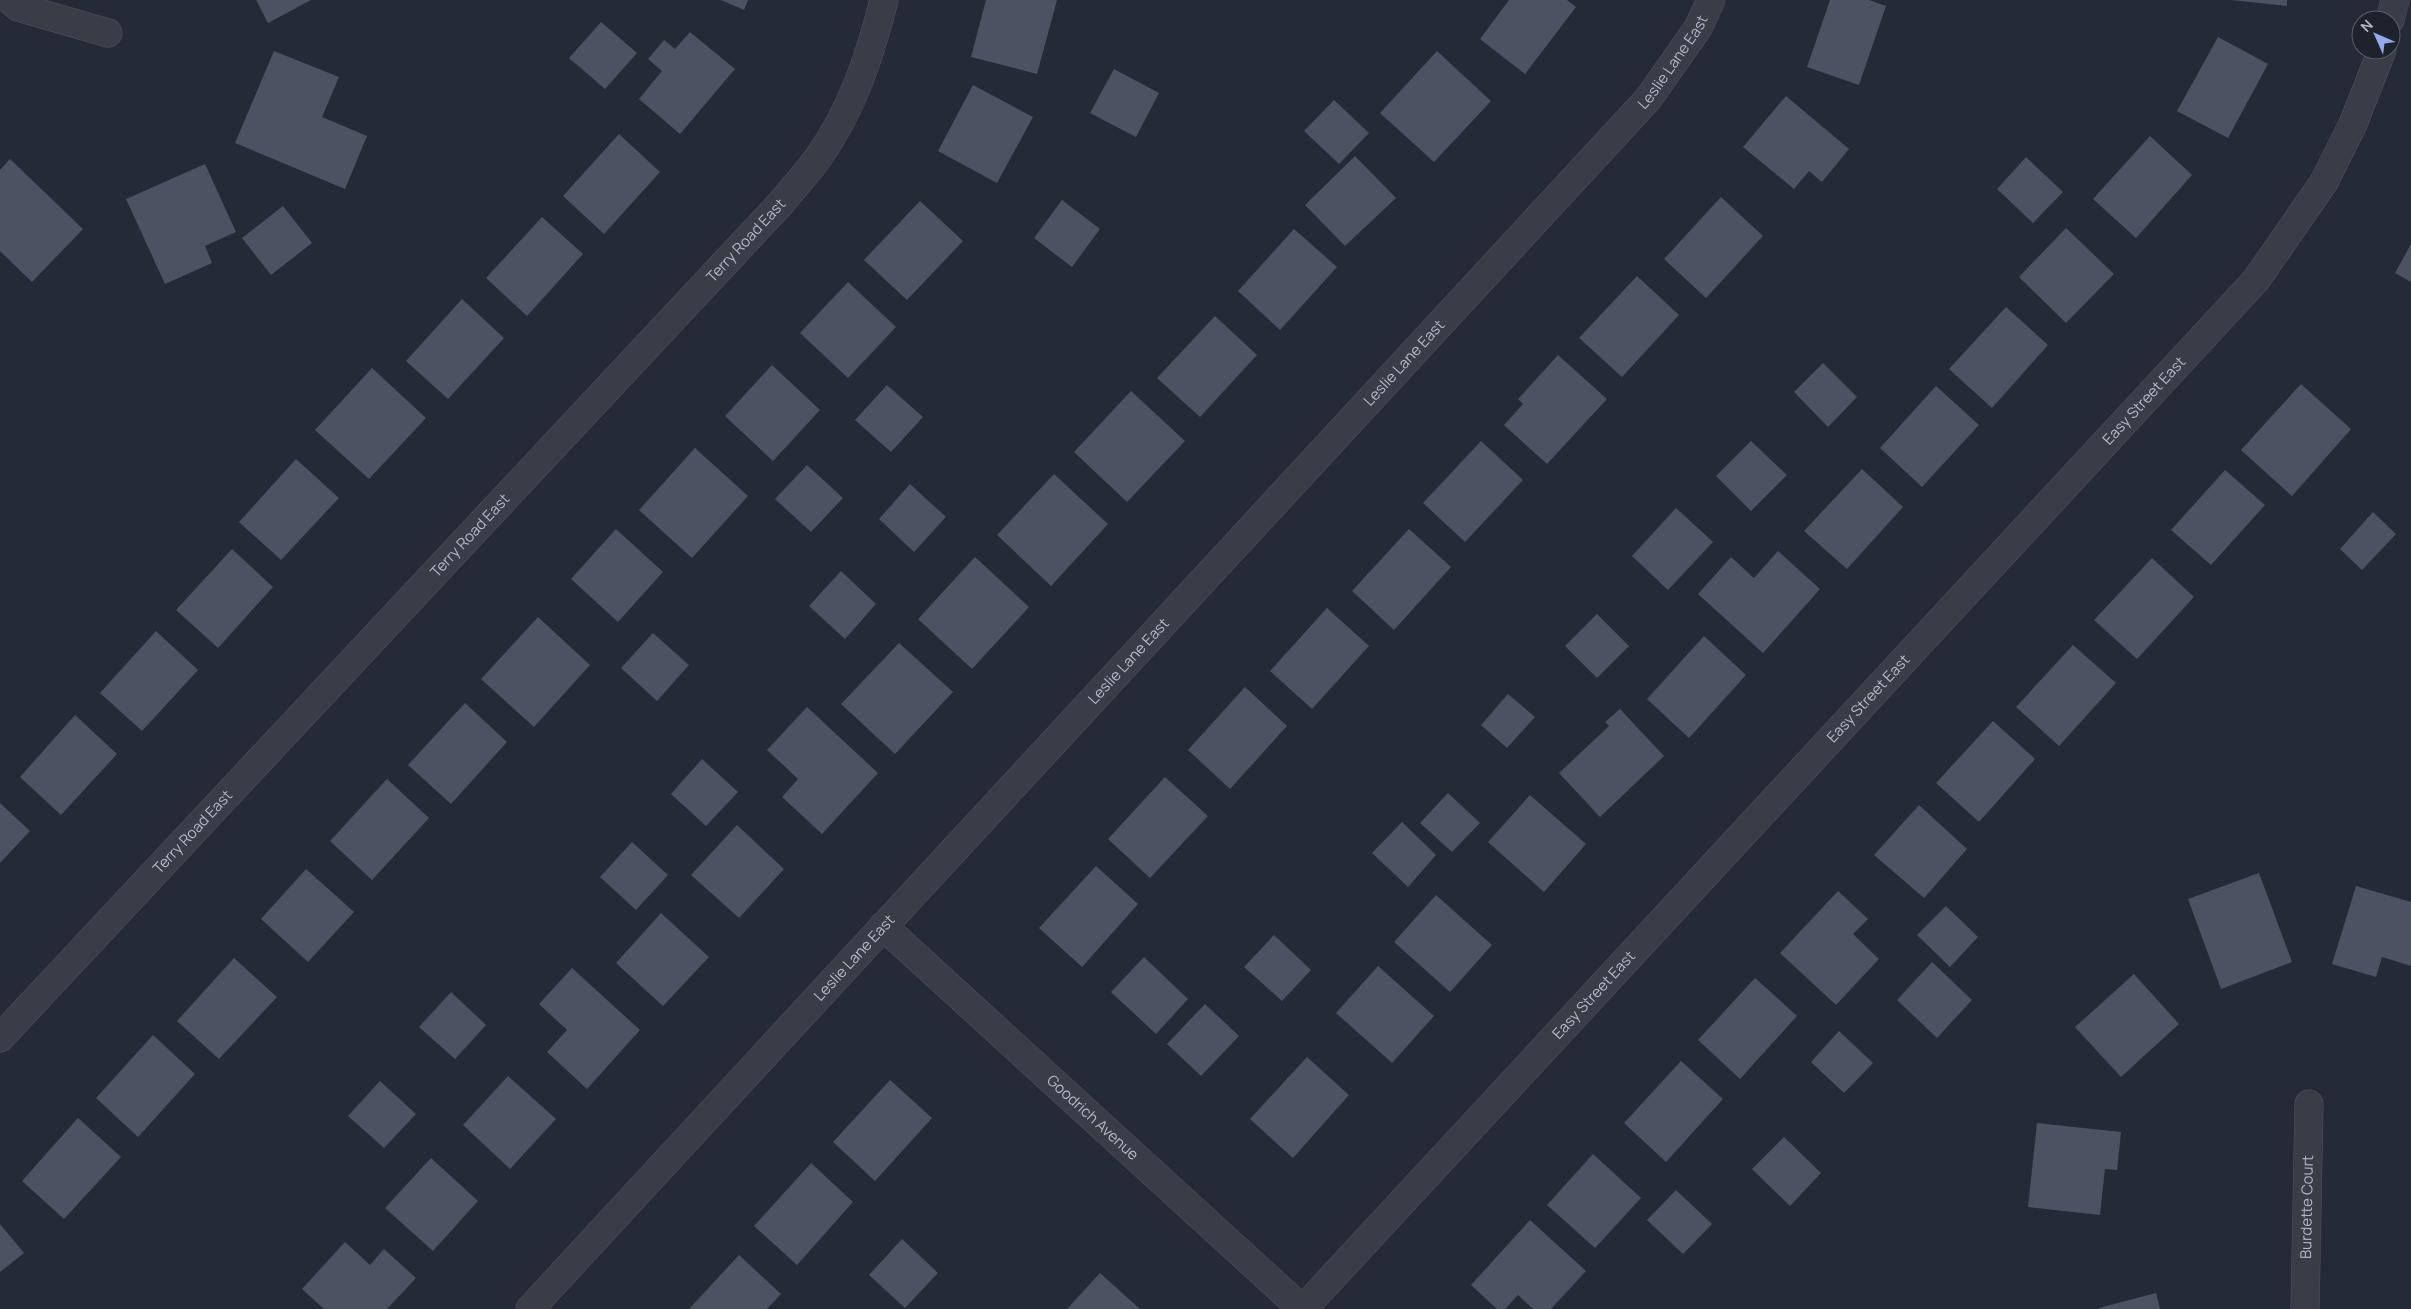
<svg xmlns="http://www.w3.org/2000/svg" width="2411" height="1309" viewBox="0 0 2411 1309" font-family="Manrope,sans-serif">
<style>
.building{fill:#4b5261}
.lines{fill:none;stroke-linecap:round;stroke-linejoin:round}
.street-casing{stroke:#505560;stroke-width:29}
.street{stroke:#383d48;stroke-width:28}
.labels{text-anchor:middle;stroke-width:5;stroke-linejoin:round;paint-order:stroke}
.street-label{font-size:15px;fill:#b3b8c4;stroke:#1d222d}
</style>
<rect width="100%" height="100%" fill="#252a37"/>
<path class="building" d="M256,0H311L268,23Z
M721,0H748L744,10Z
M986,0H1057L1037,74L971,57Z
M1509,0H1567L1576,7L1525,74L1480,39Z
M1830,0H1869L1886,6L1859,85L1807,67Z
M2231,0H2287V6Z
M601,22L637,53L605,89L569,58Z
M690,32L735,69L680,134L639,99L662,71L648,59L664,40L675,49Z
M2218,37L2268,64L2228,138L2177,111Z
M274,51L339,77L322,117L367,136L345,189L235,143Z
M1437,51L1491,101L1434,162L1380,113Z
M1114,69L1159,93L1136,137L1090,113Z
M973,85L1033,117L997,183L938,151Z
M1786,96L1849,149L1822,182L1809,171L1794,189L1743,147Z
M1334,100L1369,133L1339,164L1304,131Z
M619,134L660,172L604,234L563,196Z
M2150,136L2192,175L2136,238L2093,199Z
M1355,156L1396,198L1345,246L1305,205Z
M2026,157L2063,192L2033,223L1997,189Z
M10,159L83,229L32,282L0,251V170Z
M205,164L236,232L205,246L212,263L165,284L126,199Z
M1721,197L1763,236L1706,298L1664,259Z
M1062,200L1100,229L1072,267L1034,238Z
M920,201L963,241L907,300L864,260Z
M283,206L312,243L271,275L242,238Z
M542,217L583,254L527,316L486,278Z
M2066,228L2114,274L2066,323L2019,277Z
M1294,229L1337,267L1280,330L1238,291Z
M2411,244V282L2395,273Z
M1637,276L1679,315L1622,377L1579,338Z
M848,282L896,327L848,378L800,333Z
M462,299L504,338L448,399L406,361Z
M2006,307L2048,345L1992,408L1949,369Z
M1215,316L1257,355L1200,417L1157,378Z
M1558,355L1607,399L1547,464L1504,425L1523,404L1518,399Z
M1823,363L1857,397L1828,427L1794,392Z
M772,365L820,410L773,461L725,416Z
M372,368L426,418L369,479L315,430Z
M2301,384L2351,429L2292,496L2241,450Z
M887,385L923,417L891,452L855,420Z
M1936,386L1979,425L1922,487L1880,448Z
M1131,391L1185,441L1127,502L1074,452Z
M1481,441L1523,480L1465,542L1423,503Z
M1751,441L1787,475L1751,511L1716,476Z
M695,448L748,496L692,558L639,510Z
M296,459L339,498L281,560L239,522Z
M807,465L843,498L811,532L775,499Z
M1862,469L1903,507L1847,569L1804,531Z
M2225,470L2265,505L2211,565L2171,530Z
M1054,474L1108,524L1051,586L997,535Z
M910,484L946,517L914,552L879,519Z
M1676,508L1713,542L1668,590L1632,556Z
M2373,512L2396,534L2362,570L2340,549Z
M616,529L663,572L618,622L571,579Z
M1409,529L1451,567L1394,630L1352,591Z
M232,549L273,587L218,648L176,610Z
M1778,551L1820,589L1763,653L1698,594L1731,557L1754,578Z
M975,557L1029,607L972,669L918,619Z
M2152,558L2194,597L2137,659L2094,620Z
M841,571L876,604L845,639L809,606Z
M1327,608L1369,646L1312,709L1270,671Z
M1597,614L1629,646L1597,678L1565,646Z
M538,617L590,665L534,727L481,679Z
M156,631L198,670L142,731L100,693Z
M653,633L689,665L657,701L621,668Z
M1704,636L1746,675L1689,738L1647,699Z
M899,643L953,692L895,754L841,704Z
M2073,645L2116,683L2059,746L2016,707Z
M1245,687L1287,726L1230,789L1188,750Z
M1508,694L1535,717L1507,748L1481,725Z
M465,703L507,742L451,804L408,765Z
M807,707L878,773L822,834L782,797L798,779L767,750Z
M1620,709L1664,756L1600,817L1559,773L1609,726L1605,722Z
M75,715L117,754L61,815L20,777Z
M1993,721L2035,759L1979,822L1936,783Z
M702,759L738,792L706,826L671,794Z
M1165,777L1208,816L1150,878L1108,839Z
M387,779L429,818L372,880L330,841Z
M1448,793L1480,823L1452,852L1420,823Z
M1530,795L1586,844L1544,892L1488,842Z
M0,803L30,831L0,863Z
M1919,805L1967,849L1924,898L1874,855Z
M1402,822L1436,855L1408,887L1372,853Z
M737,825L784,869L739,918L691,875Z
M632,842L668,875L636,910L600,877Z
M1096,866L1138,904L1082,967L1039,928Z
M306,869L354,912L308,962L261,919Z
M2259,873L2292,962L2221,989L2188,899Z
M2356,886L2411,902V966L2382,957L2376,977L2332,964Z
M1838,891L1868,919L1853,934L1879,959L1836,1005L1780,953Z
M1436,895L1492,945L1450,992L1394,942Z
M1946,906L1978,937L1950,967L1917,935Z
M661,913L709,957L663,1006L616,963Z
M1274,935L1311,970L1282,1001L1244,967Z
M1144,957L1188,999L1156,1034L1111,992Z
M234,958L277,997L219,1059L177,1021Z
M1932,962L1972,1000L1937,1038L1897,1000Z
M1378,966L1434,1016L1392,1063L1336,1013Z
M572,968L640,1030L587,1089L547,1052L567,1030L539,1004Z
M2134,974L2179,1024L2121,1077L2075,1027Z
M1755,978L1797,1016L1740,1079L1698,1040Z
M451,992L486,1025L455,1059L419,1027Z
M1205,1004L1239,1036L1201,1076L1167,1044Z
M1839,1031L1873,1063L1844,1093L1811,1062Z
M153,1035L195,1074L138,1137L96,1098Z
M1307,1057L1349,1095L1293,1158L1250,1119Z
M1681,1061L1723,1099L1666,1162L1624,1123Z
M508,1076L556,1119L510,1169L463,1125Z
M890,1080L932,1118L875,1181L833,1142Z
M380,1081L416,1114L384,1148L348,1116Z
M78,1118L121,1157L64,1219L22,1181Z
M2037,1123L2121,1132L2117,1170L2105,1169L2100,1215L2028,1207Z
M1784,1137L1821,1173L1790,1206L1752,1169Z
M1593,1154L1641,1198L1595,1248L1547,1205Z
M431,1158L478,1201L433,1251L385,1208Z
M811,1163L853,1202L797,1265L754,1226Z
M1676,1190L1712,1224L1683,1254L1647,1220Z
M1530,1220L1586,1271L1551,1309H1533L1518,1295L1505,1309H1497L1471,1285Z
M0,1224L24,1253L0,1272Z
M902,1239L938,1273L905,1308L869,1275Z
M345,1242L370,1265L384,1249L416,1278L387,1309H324L302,1289Z
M739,1255L781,1294L767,1309H689Z
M1100,1273L1140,1309H1067Z
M2156,1293L2160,1309H2099V1308Z"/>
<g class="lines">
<g class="street-casing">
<g id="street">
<path d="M10,0L18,7L108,33"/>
<path d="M2390,20L2395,0"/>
<path id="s1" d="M883,926L1302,1309"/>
<path id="s2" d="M0,1038L782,202C794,187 807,173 818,158C852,110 870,56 884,0"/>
<path id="s3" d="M530,1309L1648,99L1698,28L1711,0"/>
<path id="s4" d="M1303,1309L2256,280L2324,182L2353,124L2382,50"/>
<path id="s5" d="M2305,1309L2309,1104"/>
</g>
</g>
<use href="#street" class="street"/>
</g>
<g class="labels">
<g class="street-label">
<text dy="5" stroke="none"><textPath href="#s3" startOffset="1692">Leslie Lane East</textPath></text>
<text dy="5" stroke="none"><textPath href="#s2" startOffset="1092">Terry Road East</textPath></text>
<text dy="5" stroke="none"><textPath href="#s3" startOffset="1288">Leslie Lane East</textPath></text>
<text dy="5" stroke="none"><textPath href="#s4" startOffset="1238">Easy Street East</textPath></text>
<text dy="5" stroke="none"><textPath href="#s2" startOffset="688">Terry Road East</textPath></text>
<text dy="5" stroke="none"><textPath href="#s3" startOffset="882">Leslie Lane East</textPath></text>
<text dy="5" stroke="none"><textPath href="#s4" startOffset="832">Easy Street East</textPath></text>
<text dy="5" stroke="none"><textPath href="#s2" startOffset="282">Terry Road East</textPath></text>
<text dy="5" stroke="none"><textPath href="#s3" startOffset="478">Leslie Lane East</textPath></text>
<text dy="5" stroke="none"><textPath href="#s4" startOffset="428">Easy Street East</textPath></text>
<text dy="5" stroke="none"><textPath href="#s1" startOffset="284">Goodrich Avenue</textPath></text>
<text dy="5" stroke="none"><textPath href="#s5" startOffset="102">Burdette Court</textPath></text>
</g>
</g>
<g transform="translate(2376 35) rotate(315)"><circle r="24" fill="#1d222d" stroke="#595e69"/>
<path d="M0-4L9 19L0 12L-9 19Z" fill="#92aaea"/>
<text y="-8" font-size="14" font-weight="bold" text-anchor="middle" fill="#b3b8c4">N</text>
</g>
</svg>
